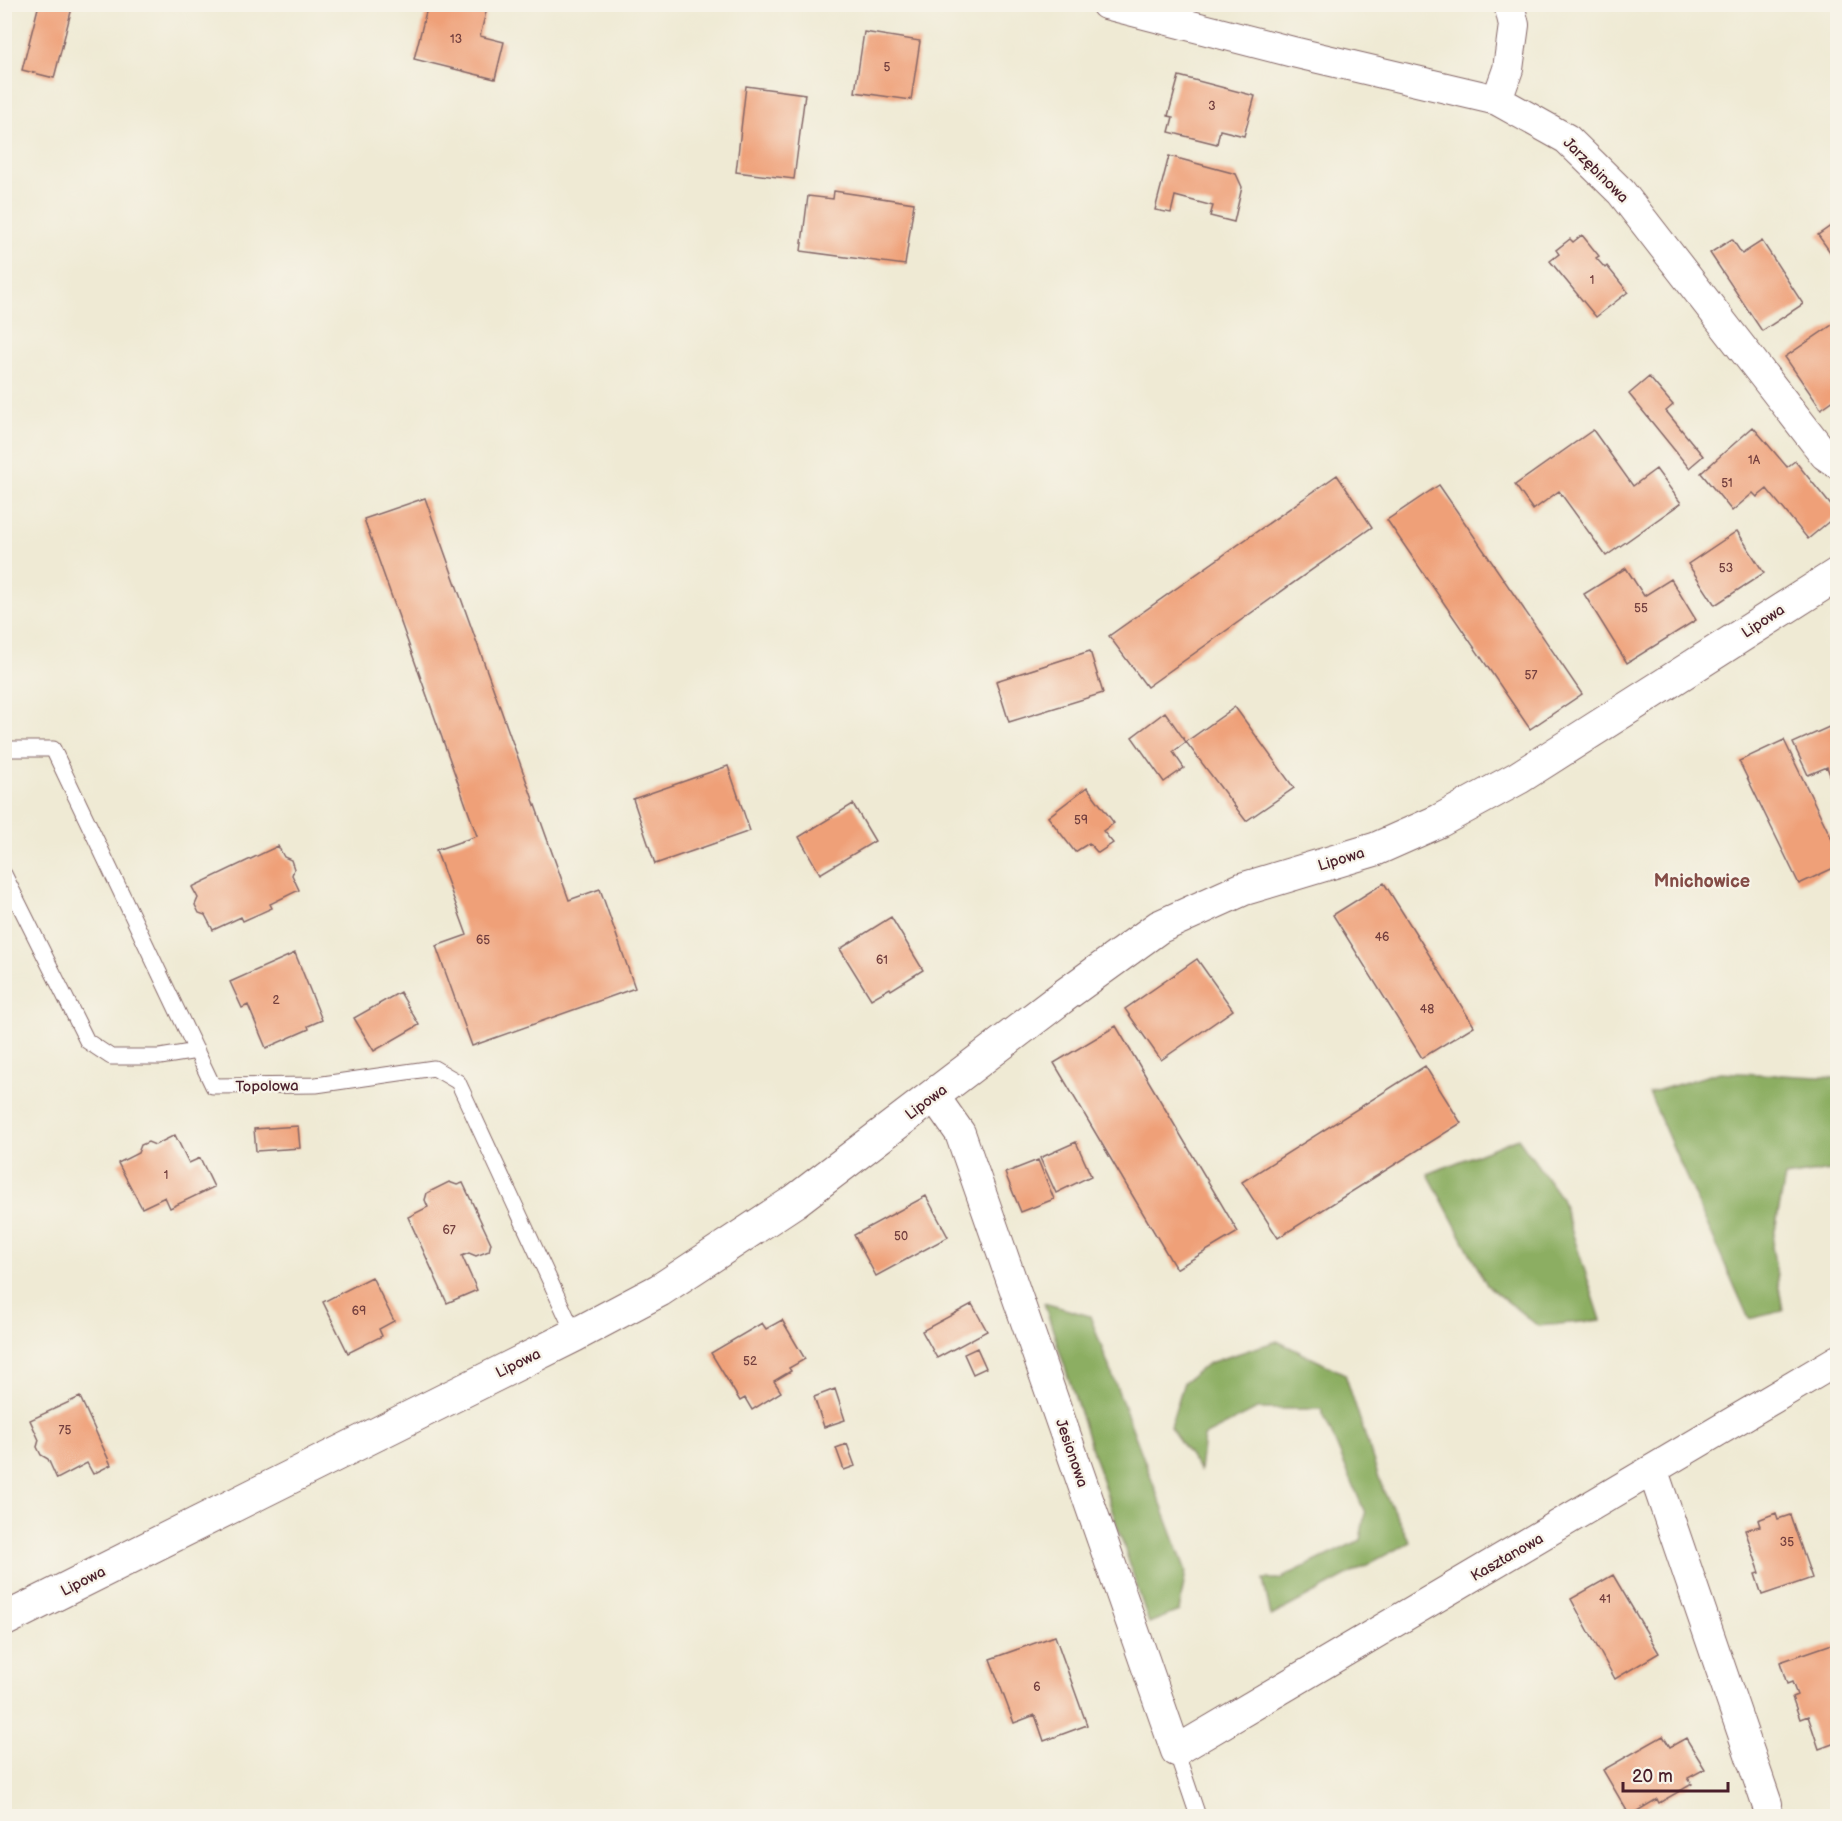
<svg xmlns="http://www.w3.org/2000/svg" width="1842" height="1821" viewBox="0 0 1842 1821" font-family="'Balsamiq Sans',sans-serif">
<style>
.forest{fill:#8cae62;stroke:#6b6646;stroke-width:1.5}
.building{fill:#efa078}
.lines{fill:none;stroke-linecap:round;stroke-linejoin:round}
.lane-casing{stroke:#846666;stroke-width:17}
.street-casing{stroke:#846666;stroke-width:32}
.secondary-casing{stroke:#846666;stroke-width:35}
.lane{stroke:#fff;stroke-width:15}
.street{stroke:#fff;stroke-width:30}
.secondary{stroke:#fff;stroke-width:33}
.labels{text-anchor:middle;stroke-width:4.5;stroke-linejoin:round;paint-order:stroke}
.number-label{font-size:12px;fill:#733f3e}
.street-label{font-size:15px;fill:#4a1f2b;stroke:#f7f3e8}
.quarter-label{font-size:18px;font-weight:bold;fill:#844c46;stroke:#f7f3e8}
</style>
<rect width="100%" height="100%" fill="#f7f3e8"/>
<filter id="ink" filterUnits="userSpaceOnUse"><feTurbulence type="fractalNoise" baseFrequency=".0167" numOctaves="2"/><feDisplacementMap in="SourceGraphic" scale="12" xChannelSelector="R" yChannelSelector="G"/><feConvolveMatrix kernelMatrix="1 2 1 2 8 2 1 2 1" color-interpolation-filters="sRGB"/></filter>
<filter id="wash" filterUnits="userSpaceOnUse"><feTurbulence type="fractalNoise" baseFrequency=".008" numOctaves="4" result="noise"/><feDisplacementMap in="SourceGraphic" scale="24" xChannelSelector="R" yChannelSelector="G"/><feGaussianBlur stdDeviation="1.35" result="paint"/><feColorMatrix in="noise" values="0 0 0 0 0 0 0 0 0 0 0 0 0 0 0 0 0 1.4 0 .05"/><feComposite in="paint" operator="in"/></filter>
<g filter="url(#wash)">
<rect width="100%" height="100%" fill="#efead4"/>
<path class="forest" d="M1720,1072L1837,1078V1169L1785,1177L1772,1246L1783,1311L1749,1319L1649,1093Z
M1518,1138L1561,1198L1601,1320L1538,1326L1487,1285L1428,1174Z
M1044,1303L1090,1316L1186,1571L1179,1611L1149,1623Z
M1277,1341L1345,1374L1383,1490L1410,1542L1271,1616L1263,1579H1279L1360,1540L1365,1513L1321,1409H1257L1204,1436L1200,1471L1170,1427L1184,1382L1209,1363Z"/>
<g id="blocks">
<path class="building" d="M39,4H73L54,78L22,70Z
M428,4H488L480,36L504,42L495,79L414,59Z
M864,32L920,41L911,100L855,92Z
M1179,76L1255,96L1244,136L1220,130L1217,144L1169,132L1173,117L1168,116Z
M746,86L805,94L794,179L736,172Z
M1169,156L1236,174L1242,187L1234,222L1210,216L1213,206L1175,196L1171,213L1155,210Z
M834,191L914,203L905,265L801,251L808,196L833,199Z
M1838,221V263L1818,235Z
M1582,235L1599,256L1596,258L1605,268L1607,266L1628,292L1596,317L1550,261L1559,254L1556,250L1570,239L1573,242Z
M1732,239L1742,254L1762,241L1803,304L1762,331L1710,253Z
M1838,321V397L1821,409L1785,357Z
M1649,377L1673,405L1666,411L1703,456L1689,468L1629,394Z
M1753,427L1787,467L1795,461L1838,514L1808,539L1767,489L1757,497L1753,493L1732,511L1701,473Z
M1593,430L1633,486L1656,469L1681,503L1606,556L1559,491L1533,510L1515,485Z
M1337,475L1372,527L1147,687L1109,636Z
M1439,485L1582,694L1530,729L1387,520Z
M425,498L569,900L600,889L635,988L472,1046L436,946L467,935L436,850L477,836L364,519Z
M1737,531L1764,573L1715,605L1688,564Z
M1626,568L1644,596L1671,579L1696,620L1627,663L1584,594Z
M1090,651L1103,693L1009,722L996,681Z
M1235,707L1294,788L1246,821L1186,742Z
M1165,712L1186,742L1173,752L1184,768L1164,782L1132,737Z
M1838,723V793H1837L1827,767L1808,775L1793,743Z
M1784,740L1838,852V866L1799,884L1739,761Z
M728,766L750,831L655,864L633,799Z
M1087,787L1114,823L1103,831L1113,843L1098,853L1089,843L1075,852L1048,817Z
M853,804L875,841L820,874L799,837Z
M278,846L284,857L291,860L294,869L292,875L299,890L270,904L272,908L243,921L241,917L213,930L205,915L199,913L195,905L198,898L192,887Z
M1384,883L1474,1026L1422,1058L1333,915Z
M891,917L923,970L891,990L890,988L871,999L840,949Z
M295,953L322,1020L308,1026L309,1029L266,1048L248,1005L242,1008L230,982Z
M1197,959L1233,1010L1161,1060L1125,1009Z
M400,992L419,1025L374,1051L354,1018Z
M1116,1026L1238,1232L1176,1269L1054,1063Z
M1425,1066L1461,1123L1278,1238L1242,1182Z
M298,1126L300,1148L256,1151L254,1129Z
M175,1135L189,1163L200,1158L214,1187L170,1208L165,1197L142,1208L118,1163L138,1153L141,1145L148,1142L155,1145Z
M1076,1142L1091,1176L1056,1193L1040,1158Z
M1038,1160L1054,1199L1021,1212L1005,1173Z
M449,1182L457,1185L463,1183L491,1243L489,1251L476,1256L469,1253L462,1256L477,1290L447,1303L408,1217L428,1207L425,1200L427,1193Z
M926,1196L948,1237L876,1276L854,1235Z
M372,1277L394,1321L379,1329L382,1336L348,1353L323,1302Z
M972,1304L987,1331L937,1358L922,1331Z
M782,1320L805,1359L789,1368L791,1371L774,1381L781,1392L752,1410L745,1398L740,1401L711,1353L762,1323L766,1329Z
M977,1348L986,1368L973,1374L964,1354Z
M835,1389L845,1420L824,1427L814,1397Z
M80,1397L111,1465L93,1474L87,1463L57,1479L48,1459L41,1455L37,1447L39,1440L30,1420Z
M847,1444L855,1466L844,1470L836,1448Z
M1776,1513L1778,1519L1790,1515L1812,1578L1762,1595L1755,1574L1760,1573L1745,1530L1760,1526L1758,1520Z
M1613,1575L1659,1653L1615,1679L1571,1599Z
M1055,1636L1087,1725L1044,1741L1035,1715L1014,1723L990,1659Z
M1835,1643L1838,1649V1742L1819,1749L1808,1716L1800,1719L1792,1697L1797,1695L1792,1682L1787,1684L1780,1662Z
M1663,1736L1670,1747L1686,1738L1705,1769L1688,1778L1692,1784L1659,1803L1657,1799L1632,1814L1633,1816H1630L1603,1770Z"/>
</g>
</g>
<g filter="url(#ink)">
<use href="#blocks" fill-opacity="0" stroke="#846666" stroke-width="1.5"/>
<g class="lines">
<g class="lane-casing">
<path id="lane" d="M4,749H53L213,1086L316,1085L434,1068L458,1082L575,1335
M4,874L87,1041L111,1057H160L197,1051
M1176,1751L1198,1816"/>
</g>
<g class="street-casing">
<path id="street" d="M1106,4L1293,52L1497,100L1567,139L1621,192L1825,455L1838,464
M1497,100L1508,69L1514,25L1509,4
M934,1096L960,1133L1176,1751L1838,1360
M1653,1471L1767,1804"/>
</g>
<g class="secondary-casing">
<path id="secondary" d="M4,1620L575,1335L660,1290L795,1201L1065,995L1159,927L1243,889L1376,849L1439,821L1518,778L1838,574"/>
</g>
<use href="#lane" class="lane"/>
<use href="#street" class="street"/>
<use href="#secondary" class="secondary"/>
</g>
</g>
<g class="labels">
<g class="number-label">
<text x="456" y="43">13</text>
<text x="887" y="71">5</text>
<text x="1212" y="110">3</text>
<text x="1592" y="284">1</text>
<text x="1754" y="464">1A</text>
<text x="1727" y="487">51</text>
<text x="1726" y="572">53</text>
<text x="1641" y="612">55</text>
<text x="1531" y="679">57</text>
<text x="1081" y="824">59</text>
<text x="1382" y="941">46</text>
<text x="483" y="944">65</text>
<text x="882" y="964">61</text>
<text x="276" y="1004">2</text>
<text x="1427" y="1013">48</text>
<text x="166" y="1179">1</text>
<text x="449" y="1234">67</text>
<text x="901" y="1240">50</text>
<text x="359" y="1315">69</text>
<text x="750" y="1365">52</text>
<text x="65" y="1434">75</text>
<text x="1787" y="1546">35</text>
<text x="1605" y="1603">41</text>
<text x="1037" y="1691">6</text>
</g>
<g class="street-label">
<text transform="translate(1596 170) rotate(45)" y="5">Jarzębinowa</text>
<text transform="translate(1763 621) rotate(-33)" y="5">Lipowa</text>
<text transform="translate(1341 859) rotate(-17)" y="5">Lipowa</text>
<text transform="translate(267 1086) rotate(-1)" y="5">Topolowa</text>
<text transform="translate(926 1102) rotate(-37)" y="5">Lipowa</text>
<text transform="translate(518 1363) rotate(-26)" y="5">Lipowa</text>
<text transform="translate(1072 1453) rotate(71)" y="5">Jesionowa</text>
<text transform="translate(1507 1557) rotate(-30)" y="5">Kasztanowa</text>
<text transform="translate(83 1581) rotate(-27)" y="5">Lipowa</text>
</g>
<g class="quarter-label">
<text x="1702" y="887">Mnichowice</text>
</g>
</g>
<rect width="1842" height="1821" fill="none" stroke="#f7f3e8" stroke-width="24"/>
<path d="M1623 1782v9h105v-9" fill="none" stroke="#4a1f2b" stroke-width="3"/>
<text x="1632" y="1782" font-size="18" fill="#4a1f2b" stroke="#f7f3e8" stroke-width="4.5" paint-order="stroke">20 m</text>
</svg>
